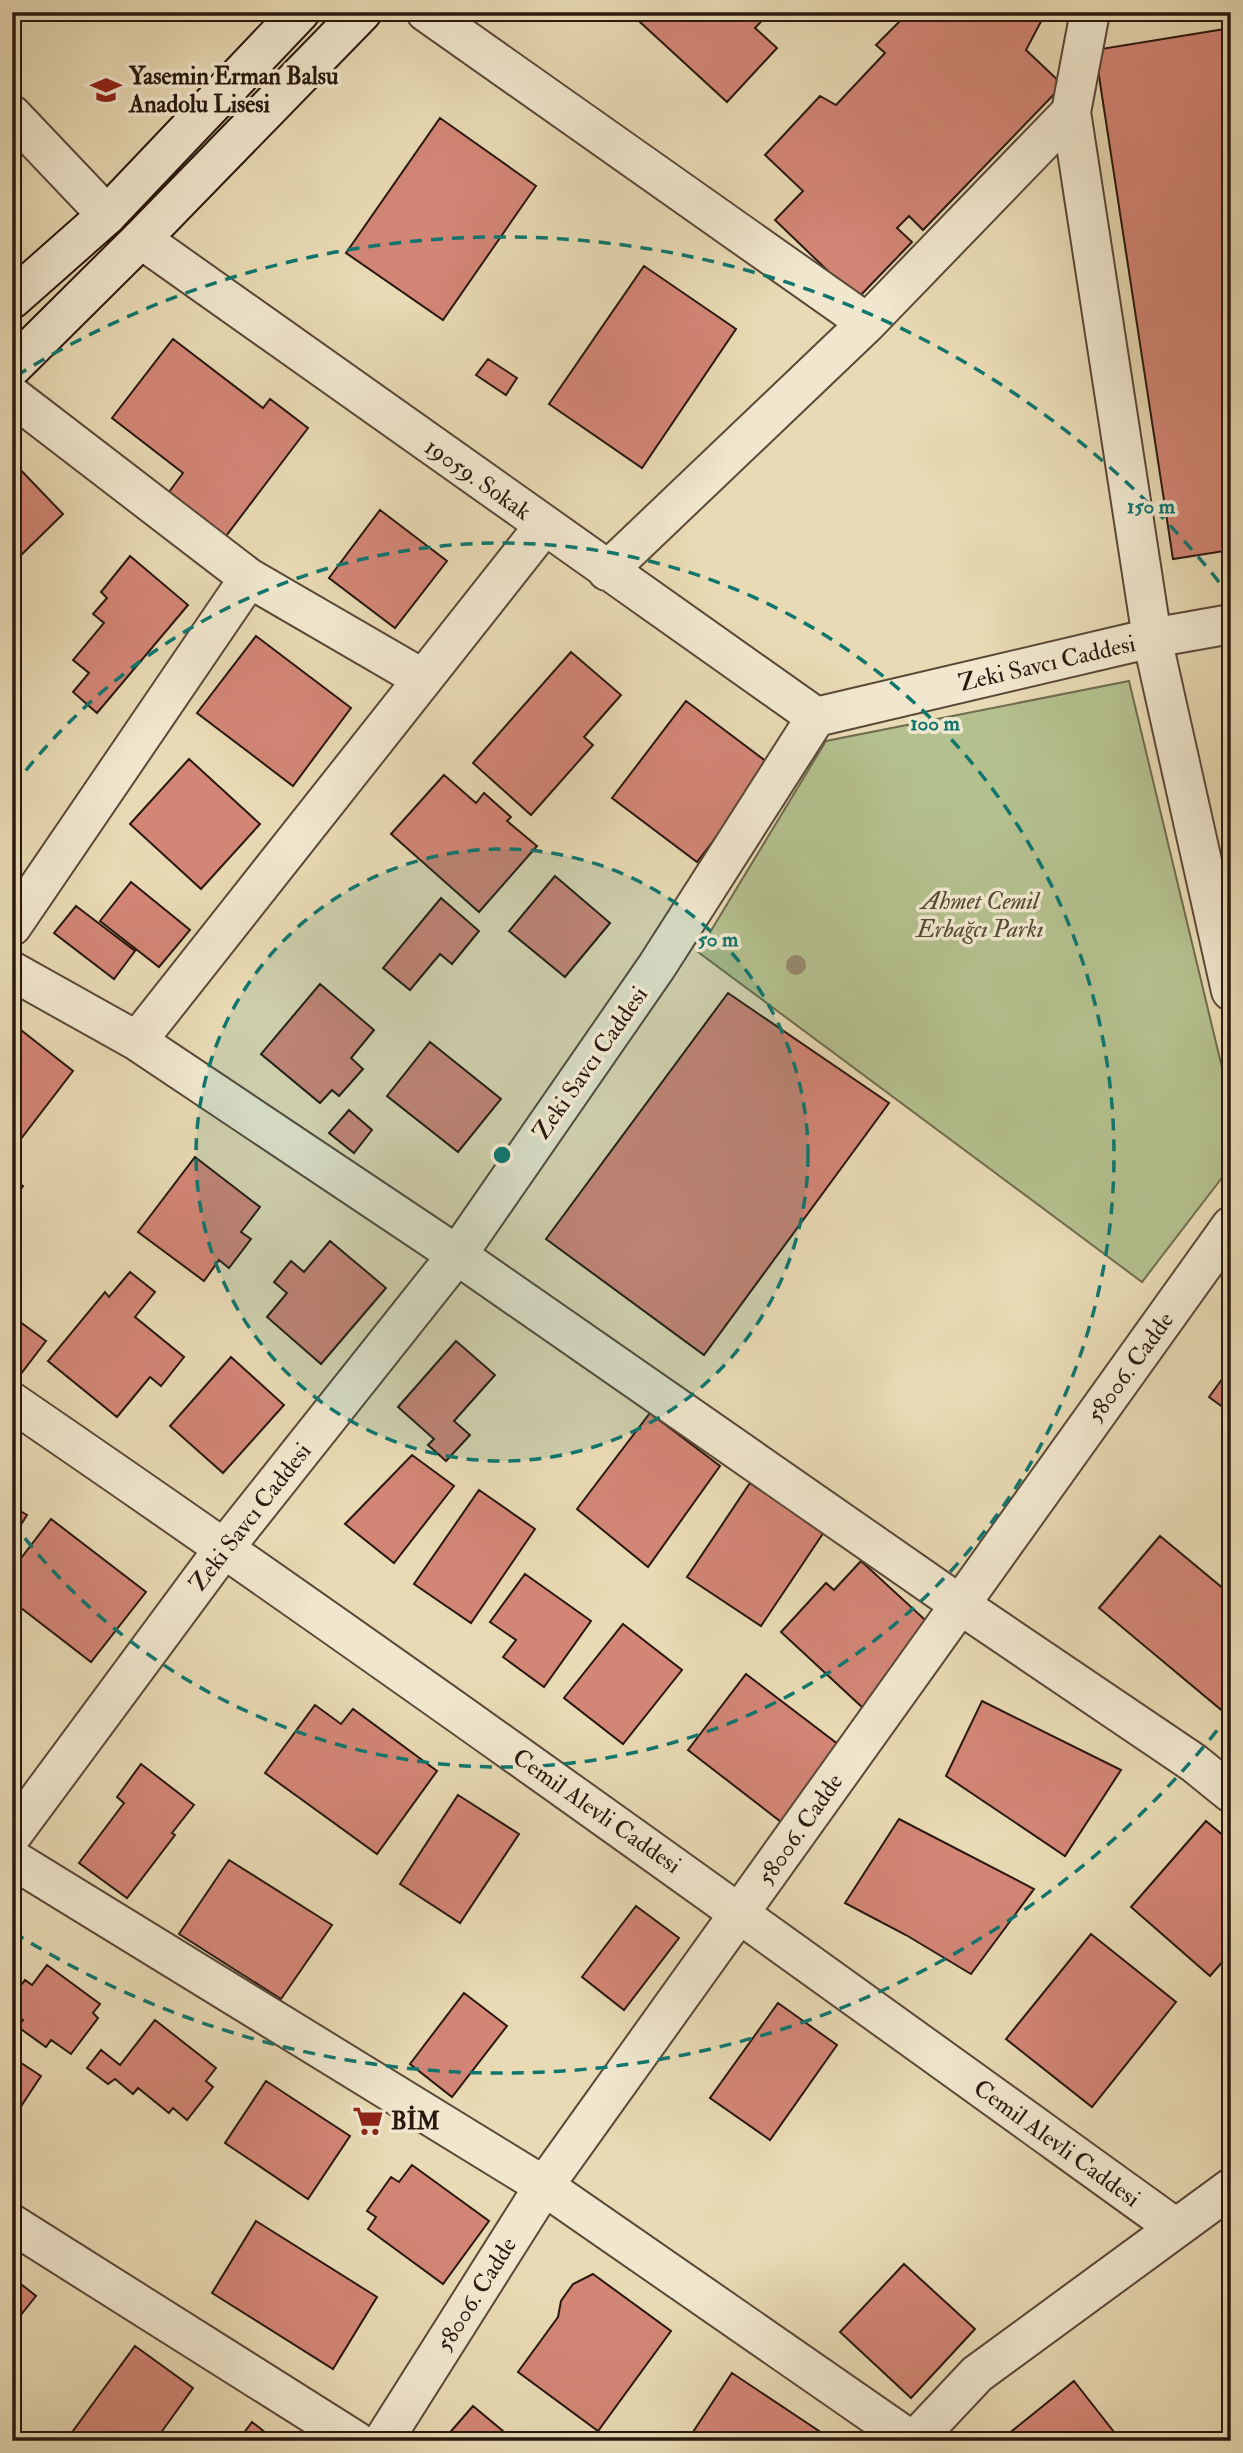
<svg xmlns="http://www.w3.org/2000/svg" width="1243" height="2453" viewBox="0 0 1243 2453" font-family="'IM FELL Double Pica',serif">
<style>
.green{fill:#b4c08e;stroke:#6f6c4e;stroke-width:2}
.building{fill:#d38676;stroke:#2a180f;stroke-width:2}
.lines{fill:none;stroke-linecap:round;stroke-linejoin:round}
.street-casing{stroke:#5a4838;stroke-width:42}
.secondary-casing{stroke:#2a180f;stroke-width:42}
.street{stroke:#f0e7ce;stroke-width:38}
.secondary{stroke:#f0e7ce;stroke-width:38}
.tree{fill:#968b6e}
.ring{fill:none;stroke:#0f766e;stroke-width:3.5;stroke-dasharray:12 9}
.labels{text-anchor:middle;stroke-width:7;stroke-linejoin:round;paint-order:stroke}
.poi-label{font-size:24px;font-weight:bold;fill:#2a180f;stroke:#f0e7ce;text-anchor:start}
.street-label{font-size:24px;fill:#2a180f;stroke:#f0e7ce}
.park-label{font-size:24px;font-style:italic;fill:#534a35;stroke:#f0e7ce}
.centre{fill:#0f766e;stroke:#f0e7ce;stroke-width:3.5}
.ring-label{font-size:21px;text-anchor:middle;font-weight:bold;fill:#0f766e;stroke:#f0e7ce;stroke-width:7;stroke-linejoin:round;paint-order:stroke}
</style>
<rect width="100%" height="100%" fill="#e8dab4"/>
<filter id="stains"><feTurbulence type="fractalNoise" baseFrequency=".00286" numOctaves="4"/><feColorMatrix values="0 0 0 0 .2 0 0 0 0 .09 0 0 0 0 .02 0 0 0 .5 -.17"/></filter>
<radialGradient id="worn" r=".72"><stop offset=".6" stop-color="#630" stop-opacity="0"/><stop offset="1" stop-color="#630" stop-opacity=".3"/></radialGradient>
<path class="green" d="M1129,681L1231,1105V1166L1142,1282L698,952L826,741Z"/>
<path class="building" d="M629,12H770L755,28L777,48L727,102Z
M895,12H1046L1026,50L1063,85L923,230L909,216L897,228L912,242L857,299L775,220L803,191L765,155L820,96L836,105L885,53L876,45L902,19Z
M1231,28V550L1173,559L1095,50Z
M440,118L536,186L443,320L346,253Z
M644,266L736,329L642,468L549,404Z
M173,339L263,408L270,399L308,428L226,536L169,492L183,473L112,418Z
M488,359L517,378L506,395L476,375Z
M12,461L63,514L12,564Z
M380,510L447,561L395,628L329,578Z
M130,556L188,605L97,713L73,692L89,673L73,660L104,623L93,614L107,598L101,592Z
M256,636L351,708L293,786L197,713Z
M571,652L621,695L584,737L593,745L531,815L473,763Z
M686,701L771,765L697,862L612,798Z
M189,759L260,824L201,889L130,824Z
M444,775L476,803L484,793L511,817L507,821L537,846L479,912L391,834Z
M555,876L610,923L565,977L509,931Z
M131,882L190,930L159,967L100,921Z
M441,898L479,931L452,964L440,954L410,990L383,968Z
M76,906L135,951L114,979L54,933Z
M320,984L374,1030L351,1058L363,1069L339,1096L332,1090L320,1103L261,1054Z
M728,993L889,1103L704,1355L546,1239Z
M12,1023L73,1071L20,1140L12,1134Z
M430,1042L501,1099L458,1152L387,1096Z
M349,1110L372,1130L354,1153L329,1133Z
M195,1157L260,1207L241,1232L251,1239L229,1268L219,1260L204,1281L138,1232Z
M12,1179L23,1186L12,1202Z
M330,1241L386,1288L321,1364L267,1317L287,1293L274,1282L291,1261L304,1272Z
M130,1272L155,1292L135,1317L184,1357L161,1386L150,1377L117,1417L48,1361L105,1292L109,1297Z
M12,1316L46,1341L17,1379L12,1375Z
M456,1341L495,1375L454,1421L470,1435L446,1461L428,1445L434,1439L398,1407Z
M231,1357L284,1405L223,1473L170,1426Z
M1231,1367V1413L1209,1397Z
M650,1413L720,1466L648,1567L577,1509Z
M412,1455L454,1486L394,1563L345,1524Z
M750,1483L824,1532L761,1626L687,1577Z
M479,1490L535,1529L471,1623L414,1584Z
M12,1506L27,1515L12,1539Z
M51,1519L146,1592L91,1662L12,1601V1570Z
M1160,1536L1231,1595L1226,1601L1231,1605V1718L1099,1608Z
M861,1561L935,1629L863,1708L781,1632L826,1583L834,1590Z
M525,1574L591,1621L544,1687L503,1657L516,1640L490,1622Z
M623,1624L682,1670L623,1744L564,1698Z
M746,1674L843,1748L785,1825L688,1750Z
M982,1701L1121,1770L1065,1856L946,1776Z
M315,1705L341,1724L353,1709L437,1771L377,1854L265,1773Z
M141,1764L194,1805L172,1833L175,1835L127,1898L79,1863L124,1803L117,1797Z
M458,1795L519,1834L460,1923L400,1884Z
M899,1819L1034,1889L971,1974L906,1935L845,1903Z
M1206,1821L1231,1842V1952L1210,1976L1131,1907Z
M229,1860L332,1925L281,1999L179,1934Z
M636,1906L679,1938L624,2010L582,1977Z
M1091,1934L1176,2002L1092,2107L1006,2039Z
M47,1965L100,2004L93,2013L98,2018L71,2054L51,2040L46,2047L18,2027L23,2020L12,2012V1997L25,1980L32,1985Z
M464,1993L507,2026L452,2097L410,2064Z
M778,2003L837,2045L770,2140L710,2098Z
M155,2020L216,2068L206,2081L213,2087L187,2120L173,2108L169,2113L138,2088L133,2094L115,2079L108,2084L87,2068L101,2050L120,2065Z
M12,2057L41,2076L12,2120Z
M266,2081L350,2136L308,2199L225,2143Z
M412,2165L489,2221L443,2284L368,2229L376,2217L367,2211L391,2177L399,2182Z
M256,2221L377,2297L333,2369L212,2293Z
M904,2264L975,2329L911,2398L840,2332Z
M593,2274L671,2331L598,2431L518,2372L558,2317L561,2301L573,2284Z
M12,2277L36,2296L12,2326Z
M135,2346L193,2388L155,2441H77L70,2435Z
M732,2373L834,2441H687Z
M1074,2381L1121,2441H1003L1002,2439Z
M473,2406L515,2441H450L446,2437Z
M252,2422L276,2441H238Z"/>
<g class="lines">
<g class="street-casing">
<path id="street" d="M426,12L867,323
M1071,112L1152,638L1231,991
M12,115L107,215
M141,239L816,717
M12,396L249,578L423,679
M607,571L867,323L1071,112L1090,12
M12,926L249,578
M12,971L137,1041L457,1255L959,1604L1194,1763L1231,1793
M137,1041L544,526
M12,1402C405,1671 790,1950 1176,2228
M12,1835L225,1547L457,1255L657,966L816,717L1152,638L1231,624
M12,1859L544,2186L912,2441
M12,2224L356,2441
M383,2441L544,2186L1231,1226
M914,2441L977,2374L1231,2188"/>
</g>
<g class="secondary-casing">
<path id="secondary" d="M12,299L107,215L300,12
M12,367L141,239L362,12"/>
</g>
<use href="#street" class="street"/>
<use href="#secondary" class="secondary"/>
</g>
<circle class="tree" cx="796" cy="965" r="10"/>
<circle cx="502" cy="1155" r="306" fill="#0f766e" fill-opacity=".12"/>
<g class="ring">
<circle cx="502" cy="1155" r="306"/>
<path d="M13 787A612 612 0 1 1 13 1523"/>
<path d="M1230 1714A918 918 0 0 1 16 1934M16 376A918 918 0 0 1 1230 596"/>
</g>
<defs>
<g id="school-bare" transform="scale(2.415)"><path d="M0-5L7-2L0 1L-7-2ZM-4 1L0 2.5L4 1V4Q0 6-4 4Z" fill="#8f2418" stroke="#f0e7ce" stroke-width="2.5" paint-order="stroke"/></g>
<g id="supermarket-bare" transform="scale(2.415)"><path d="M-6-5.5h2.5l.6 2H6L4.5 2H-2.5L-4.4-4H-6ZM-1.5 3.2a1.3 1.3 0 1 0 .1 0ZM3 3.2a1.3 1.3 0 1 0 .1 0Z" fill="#8f2418" stroke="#f0e7ce" stroke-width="2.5" paint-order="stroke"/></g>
</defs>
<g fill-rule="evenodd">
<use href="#school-bare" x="106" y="90"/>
<use href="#supermarket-bare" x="368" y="2121"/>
</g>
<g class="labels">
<g class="poi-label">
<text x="129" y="84">Yasemin Erman Balsu<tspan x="129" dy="28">Anadolu Lisesi</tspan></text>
<text x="391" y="2129">BİM</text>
</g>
<g class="street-label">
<text transform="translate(478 479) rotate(35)" y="8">19059. Sokak</text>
<text transform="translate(1047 663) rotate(-13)" y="8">Zeki Savcı Caddesi</text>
<text transform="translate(590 1063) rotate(-55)" y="8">Zeki Savcı Caddesi</text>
<text transform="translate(1130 1367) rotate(-54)" y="8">58006. Cadde</text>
<text transform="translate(250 1517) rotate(-52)" y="8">Zeki Savcı Caddesi</text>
<text transform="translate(597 1811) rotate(35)" y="8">Cemil Alevli Caddesi</text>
<text transform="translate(800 1829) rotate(-55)" y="8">58006. Cadde</text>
<text transform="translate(1057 2143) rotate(36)" y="8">Cemil Alevli Caddesi</text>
<text transform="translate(476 2294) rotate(-58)" y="8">58006. Cadde</text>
</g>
<g class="park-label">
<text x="980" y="909">Ahmet Cemil<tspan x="980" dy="28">Erbağcı Parkı</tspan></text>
</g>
</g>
<circle cx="502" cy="1155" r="10" class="centre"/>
<g class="ring-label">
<text x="1151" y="513">150 m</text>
<text x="935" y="730">100 m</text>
<text x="718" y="946">50 m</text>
</g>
<rect width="1243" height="2453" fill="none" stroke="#e8dab4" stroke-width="42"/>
<rect x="14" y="14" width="1215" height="2425" fill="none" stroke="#2a180f" stroke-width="3.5"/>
<rect x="21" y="21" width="1201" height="2411" fill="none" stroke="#2a180f" stroke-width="2"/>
<rect width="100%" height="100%" filter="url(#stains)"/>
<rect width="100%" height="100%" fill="url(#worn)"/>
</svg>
